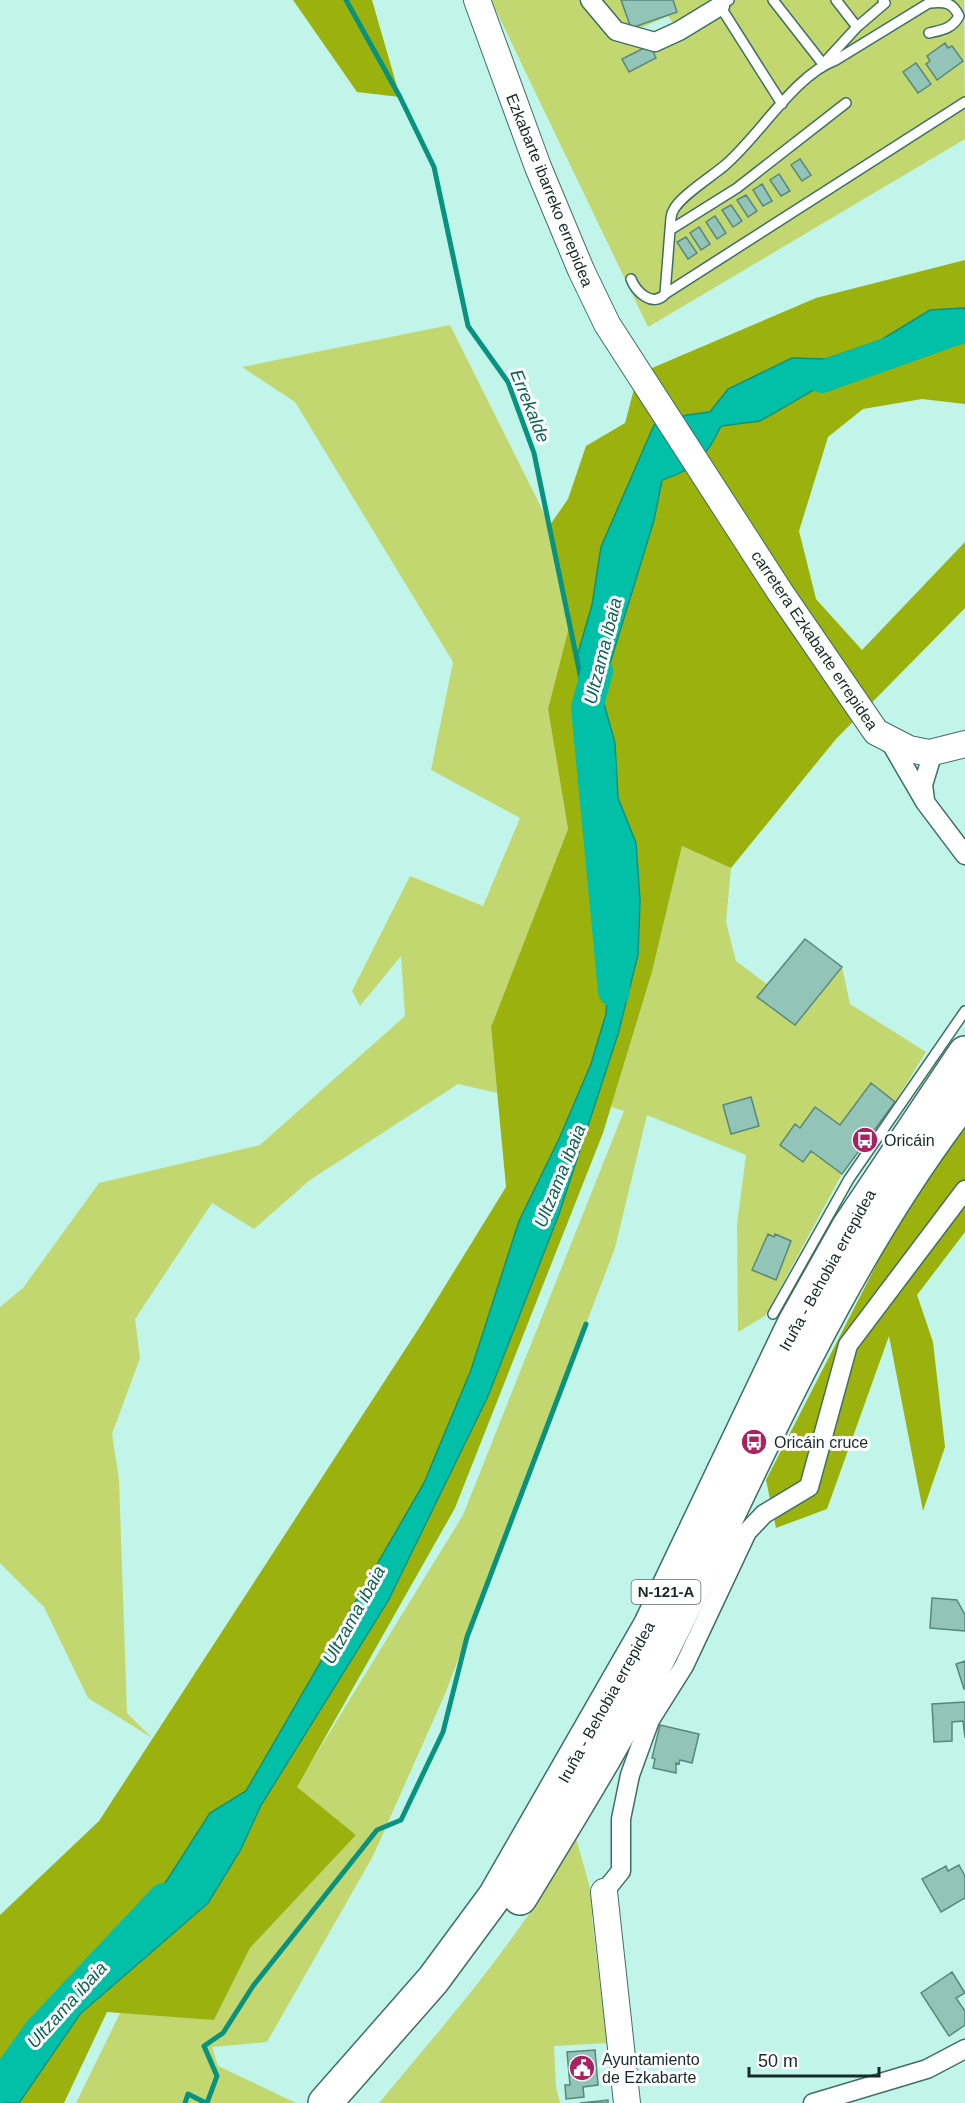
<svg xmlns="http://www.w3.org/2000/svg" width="965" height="2103" viewBox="0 0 965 2103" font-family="Helvetica,sans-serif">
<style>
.green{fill:#c2d770}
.forest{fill:#9ab10e}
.water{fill:#02c0a7;stroke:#089380;stroke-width:1.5}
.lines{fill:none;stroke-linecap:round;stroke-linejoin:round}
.stream{stroke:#089380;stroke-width:5}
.river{stroke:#02c0a7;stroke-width:32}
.building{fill:#92c4b8;stroke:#58887d;stroke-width:1.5}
.lane-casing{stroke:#3f6e64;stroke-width:12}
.street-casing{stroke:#3f6e64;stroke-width:21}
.secondary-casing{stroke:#3f6e64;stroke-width:28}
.highway-casing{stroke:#3f6e64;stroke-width:36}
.lane{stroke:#fff;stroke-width:9}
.street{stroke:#fff;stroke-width:18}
.secondary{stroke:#fff;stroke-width:26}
.highway{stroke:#fff;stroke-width:33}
.labels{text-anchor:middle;stroke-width:6;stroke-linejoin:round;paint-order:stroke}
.shield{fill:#fff;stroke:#5c6a67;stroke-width:1.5}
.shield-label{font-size:15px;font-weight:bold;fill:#162a26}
.street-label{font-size:16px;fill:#162a26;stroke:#fff}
.poi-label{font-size:16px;fill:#162a26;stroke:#fff;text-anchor:start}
.water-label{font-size:18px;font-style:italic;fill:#0d6355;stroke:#fff}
</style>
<rect width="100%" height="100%" fill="#c2f5e9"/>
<path class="green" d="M491,0H583L620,38L679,31L668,16L643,27L621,25L602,0H964L965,139L648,327Z
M450,325L550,525L569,627L548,709L568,829L491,1027L497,1093L458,1084L310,1180L254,1229L212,1203L135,1319L140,1358L112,1434L119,1480L127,1713L152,1738L88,1698L44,1607L0,1563V1307L23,1288L99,1183L260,1145L405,1016L401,956L360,1006L352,991L410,876L483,906L520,818L431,770L453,662L295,402L242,367Z
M682,846L731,868L726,922L736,961L768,985L758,998L795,1025L842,967L850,1004L926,1052L895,1102L842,1174L765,1316L738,1332L737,1224L746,1155L647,1115L615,1248L445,1694L373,1856L267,2042L212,2047L218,2066L296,2103H76L122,2009L214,2020L250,1948L356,1835L296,1787L463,1515L624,1111L611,1107L652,972Z
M576,1838L595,1906L592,1918L607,2043L554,2046L556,2087L560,2103H379C449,2019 523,1935 576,1838Z"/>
<path class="forest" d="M293,0H372L400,97L357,92Z
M965,260V404L922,399L863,409L828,437L799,531L816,599L862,650L965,542V608L836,739L731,868L682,846L652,972L603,1133L455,1508L297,1787L356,1835L250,1948L214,2020L107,2012L64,2103H0V1915L99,1821L421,1325L506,1187L491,1027L568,829L548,709L569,627L550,525L568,499L586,446L625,423L638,374L816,298Z
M965,1122V1232L917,1295L933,1342L945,1447L923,1511L889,1336L827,1509L776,1528L766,1480L886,1246Z"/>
<path class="water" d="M965,308V326L860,363L760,421L721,426C706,457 696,469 662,480L654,520L601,693L615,743L618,798L636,843L640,900L638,955L618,1034L559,1214L488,1396L388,1601L261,1805L241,1849L208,1903L80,2014L19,2103H0L135,1930L210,1813L246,1791L424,1483L471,1370L519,1221L559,1139L591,1064L606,1014L610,953L587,708L576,660L592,605L601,547L654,425L687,415L710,412L728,389L792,358L826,359L881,340L930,310Z"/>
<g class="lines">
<path class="stream" d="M346,0L400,97L434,167L468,326L508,382L534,453L587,708
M185,2103L188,2094L206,2103
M207,2103L217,2076L204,2046L223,2033L253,1986L377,1830L401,1820L443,1732L467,1637L586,1324"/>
<path class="river" d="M822,377L965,326
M597,671L587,708L614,991
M0,2087L39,2032L164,1899"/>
</g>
<path class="building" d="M621,0H673L677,12L631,28Z
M945,43L948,48L952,46L963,61L937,80L926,64L930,61L927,56Z
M646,47L652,49L656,58L629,72L622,59Z
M916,63L931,84L918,93L903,72Z
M800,159L811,175L802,181L791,165Z
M779,174L790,191L781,196L770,180Z
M762,184L772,201L763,206L753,190Z
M746,195L757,211L748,217L737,200Z
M731,205L742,221L733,227L722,210Z
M715,216L726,233L717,239L706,222Z
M699,227L710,244L701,250L690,233Z
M686,237L697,253L688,259L677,242Z
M805,939L842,967L795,1025L757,997Z
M871,1083L895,1102L842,1174L811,1151L803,1162L780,1145L795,1124L800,1128L815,1107L840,1125Z
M751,1097L759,1126L731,1134L723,1105Z
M768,1234L774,1237L775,1234L791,1241L776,1280L752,1270Z
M932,1598L957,1600L965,1615V1631L930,1628Z
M965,1661V1688L964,1689L956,1664Z
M965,1702V1738L963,1721L952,1722V1741L934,1742L932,1704Z
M660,1725L699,1734L692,1763L680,1760L679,1764L676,1763V1773L653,1768L655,1759L652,1758Z
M959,1865L965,1876V1898L941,1912L922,1879L946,1866L948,1871Z
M952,1972L965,1993L956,1998L965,2011V2025L949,2036L921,1993Z
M595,2050L598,2085L583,2087L584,2097L566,2099L565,2085H570L567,2052Z
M608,2100V2103H580Z"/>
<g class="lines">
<g class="lane-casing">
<path id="lane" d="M729,0L720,6L782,104
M773,0L823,64L857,27
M836,0L857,27L885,3L883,0
M670,230C671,224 670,216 673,211C679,197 711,177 724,166C759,137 794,75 836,60L929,3C944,2 952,1 959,16C952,29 942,30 929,33
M631,279C636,292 653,308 665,294L670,230L737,188L846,103
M665,294L965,102
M773,1314L849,1179L965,1011"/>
</g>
<g class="street-casing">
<path id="street" d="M590,0L616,31L655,42L679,31L720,6
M889,740L925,802L965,855
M925,800L923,785L933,752
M604,1892L621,1871V1819L630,1775L650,1720L684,1666L747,1532L764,1514L809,1487L848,1345L965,1190
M813,2103L927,2069L965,2049"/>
</g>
<g class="secondary-casing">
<path id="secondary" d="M477,0L538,167L581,270L607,324L780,592L876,732L909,749L929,753L965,744
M604,1892L627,2103"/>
</g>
<g class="highway-casing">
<path id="highway" d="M520,1898C569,1817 620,1736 662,1651C756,1463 836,1266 965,1099
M325,2103L433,1980L495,1896L650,1626L794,1324L848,1228L965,1053"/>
</g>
<use href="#lane" class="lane"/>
<use href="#street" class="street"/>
<use href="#secondary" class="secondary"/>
<use href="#highway" class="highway"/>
</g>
<defs>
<g id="bus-disc" transform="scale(1.35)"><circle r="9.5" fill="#ac2161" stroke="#fff"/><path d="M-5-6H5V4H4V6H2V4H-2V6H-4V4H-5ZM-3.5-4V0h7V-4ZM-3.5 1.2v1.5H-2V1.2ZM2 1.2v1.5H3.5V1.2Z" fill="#fff"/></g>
<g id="civic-disc" transform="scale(1.35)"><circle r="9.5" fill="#ac2161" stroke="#fff"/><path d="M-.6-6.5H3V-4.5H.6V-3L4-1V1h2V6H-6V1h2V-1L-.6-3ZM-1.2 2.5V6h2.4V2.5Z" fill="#fff"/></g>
</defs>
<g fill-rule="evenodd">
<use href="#bus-disc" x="865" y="1140"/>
<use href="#bus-disc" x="754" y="1442"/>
<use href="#civic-disc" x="582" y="2068"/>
</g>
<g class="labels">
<rect class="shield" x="631.5" y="1580" width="69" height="24" rx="4.5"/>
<g class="shield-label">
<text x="666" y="1597">N-121-A</text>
</g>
<g class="street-label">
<text transform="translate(550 190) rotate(68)" y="6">Ezkabarte ibarreko errepidea</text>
<text transform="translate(815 640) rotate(56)" y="6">carretera Ezkabarte errepidea</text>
<text transform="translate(827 1270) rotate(-61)" y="6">Iruña - Behobia errepidea</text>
<text transform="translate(606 1702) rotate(-61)" y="6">Iruña - Behobia errepidea</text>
</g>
<g class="poi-label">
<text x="884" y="1146">Oricáin</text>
<text x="774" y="1448">Oricáin cruce</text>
<text x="602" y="2065">Ayuntamiento<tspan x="602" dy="18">de Ezkabarte</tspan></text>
</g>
<g class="water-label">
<text transform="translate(530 406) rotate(68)" y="6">Errekalde</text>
<text transform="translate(603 651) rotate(-76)" y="6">Ultzama ibaia</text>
<text transform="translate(560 1176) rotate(-68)" y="6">Ultzama ibaia</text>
<text transform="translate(354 1615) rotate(-61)" y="6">Ultzama ibaia</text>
<text transform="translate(67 2005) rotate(-48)" y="6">Ultzama ibaia</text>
</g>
</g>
<path d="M749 2067v9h130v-9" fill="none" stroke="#162a26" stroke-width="3"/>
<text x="758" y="2067" font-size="18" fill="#162a26" stroke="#ffffff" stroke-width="4.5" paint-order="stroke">50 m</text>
</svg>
